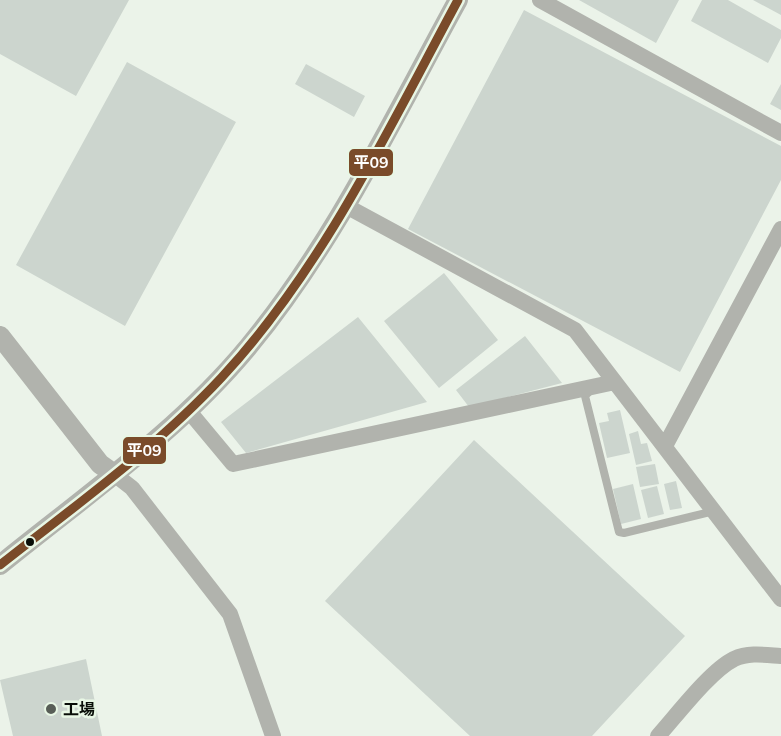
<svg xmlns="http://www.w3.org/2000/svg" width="781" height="736" viewBox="0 0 781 736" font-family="Mulish,'Noto Sans JP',sans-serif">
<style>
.building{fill:#ccd5ce}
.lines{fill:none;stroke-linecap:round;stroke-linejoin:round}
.service{stroke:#b1b3ad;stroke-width:8}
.minor{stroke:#b1b3ad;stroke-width:16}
.tertiary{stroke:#b1b3ad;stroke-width:20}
.bus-1-casing{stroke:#e8f7e5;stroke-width:14}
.bus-1{stroke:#7a4b2a;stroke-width:9}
.bus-dot{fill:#090e08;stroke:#e8f7e5;stroke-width:2}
.poi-dot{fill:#585e57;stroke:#e8f7e5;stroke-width:2}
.labels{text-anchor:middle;stroke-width:5;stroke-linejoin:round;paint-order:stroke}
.poi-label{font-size:16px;font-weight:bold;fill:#090e08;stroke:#e8f7e5;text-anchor:start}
.line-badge{stroke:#e8f7e5;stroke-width:2}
.badge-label{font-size:16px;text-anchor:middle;font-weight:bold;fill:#fff}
</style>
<rect width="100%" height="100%" fill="#ebf3e9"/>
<path class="building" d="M0,0H129L76,96L0,54Z
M579,0H679L656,43Z
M702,0H728L781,30V38L768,63L691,21Z
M753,0H781V15Z
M524,10L781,146V180L680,372L408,229Z
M127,62L236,122L125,326L16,265Z
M306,64L365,96L354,117L295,84Z
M781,84V110L770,104Z
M444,273L498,340L439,388L384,321Z
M358,317L427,402L246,453L221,422Z
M525,336L562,383L469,407L456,390Z
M620,410L630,453L607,458L599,423L609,421L607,413Z
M638,431L641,444L647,443L652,461L636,465L629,434Z
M474,440L685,636L592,736H470L325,601Z
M655,464L659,484L640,487L636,467Z
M676,481L682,508L670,510L664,484Z
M633,484L641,519L621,524L613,489Z
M657,486L664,514L648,518L641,490Z
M86,659L102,736H13L0,680Z"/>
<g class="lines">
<path class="service" d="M590,391L585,396L619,532L624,533L714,511"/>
<path class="minor" d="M540,0L781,133
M346,206L575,330L781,599
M188,410L233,464L615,382
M665,446L781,229
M114,474L132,488L230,614L273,736
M658,736C677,715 710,671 734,659C749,652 766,655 781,656"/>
<path class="tertiary" d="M0,336L100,464L114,474
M0,565C85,496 179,431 249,346C335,242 393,118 458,0"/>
<g class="bus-1-casing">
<path id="bus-1" d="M0,565C76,505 156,448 222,377C323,268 388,130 458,0"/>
</g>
<use href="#bus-1" class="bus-1"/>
</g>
<circle class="bus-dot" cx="30" cy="542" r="5"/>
<circle class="poi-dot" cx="51" cy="709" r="6"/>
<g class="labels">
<g class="poi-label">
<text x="63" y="715">工場</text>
</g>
</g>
<g class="line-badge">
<rect x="348" y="148" width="46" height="29" rx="6" fill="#7a4b2a"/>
<rect x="122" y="436" width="45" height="29" rx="6" fill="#7a4b2a"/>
</g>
<g class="badge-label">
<text x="371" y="168">平09</text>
<text x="144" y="456">平09</text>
</g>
</svg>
